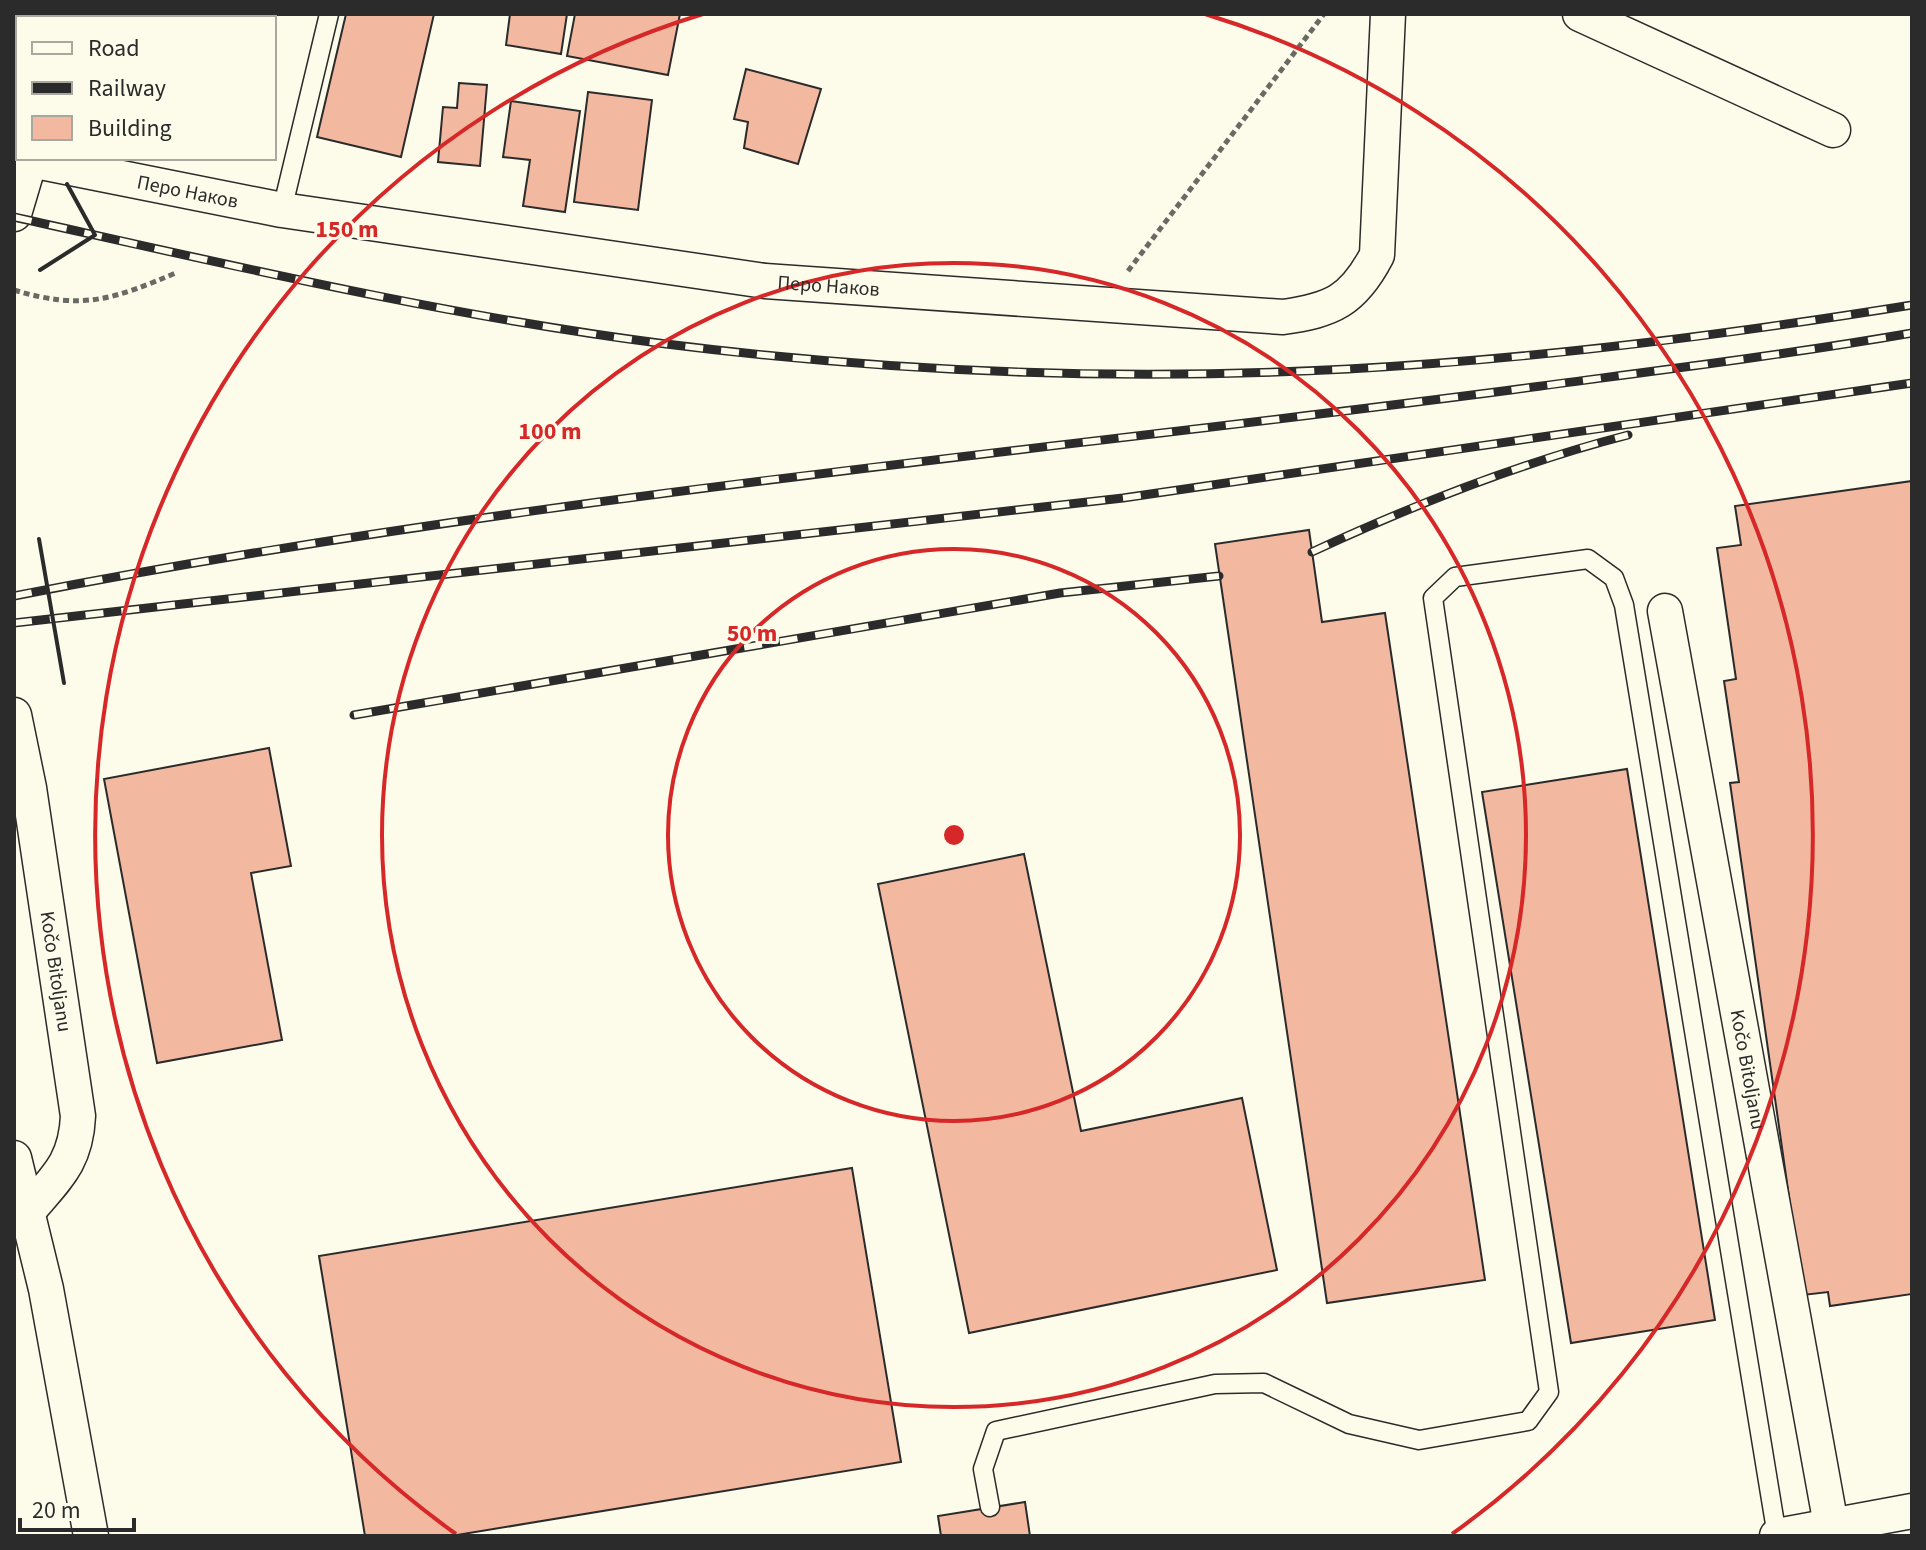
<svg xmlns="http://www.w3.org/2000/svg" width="1926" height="1550" viewBox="0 0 1926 1550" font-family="'Source Sans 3',sans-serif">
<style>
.building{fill:#f2b8a0;stroke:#2b2b2b;stroke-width:2}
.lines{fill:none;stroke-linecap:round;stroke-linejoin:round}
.service-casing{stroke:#2b2b2b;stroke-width:21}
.minor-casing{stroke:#2b2b2b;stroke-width:37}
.path{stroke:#6a6964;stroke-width:5;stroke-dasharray:6 4;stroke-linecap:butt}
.service{stroke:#fdfbea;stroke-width:18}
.minor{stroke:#fdfbea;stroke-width:34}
.rail-casing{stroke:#2b2b2b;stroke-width:9}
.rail{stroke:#fdfbea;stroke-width:6;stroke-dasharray:18;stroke-linecap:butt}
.wall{stroke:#2b2b2b;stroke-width:4}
.ring{fill:none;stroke:#d62828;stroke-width:4}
.labels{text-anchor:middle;stroke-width:6;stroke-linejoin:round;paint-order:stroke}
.street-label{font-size:20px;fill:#2b2b2b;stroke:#fdfbea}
.centre{fill:#d62828;stroke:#fdfbea;stroke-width:4}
.ring-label{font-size:24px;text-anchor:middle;font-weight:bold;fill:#d62828;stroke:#fdfbea;stroke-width:6;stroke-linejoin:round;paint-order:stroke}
</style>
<rect width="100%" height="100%" fill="#fdfbea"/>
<path class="building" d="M73,14H149L148,18H72Z
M346,14H434L401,157L317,137Z
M510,14H567L561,54L506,45Z
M575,14H680L668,75L567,56Z
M746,69L821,89L798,164L744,148L748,122L734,119Z
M459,83L487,85L480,166L438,162L443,107L457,108Z
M588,92L652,100L638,210L574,202Z
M511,101L580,111L565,212L523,206L530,160L503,157Z
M1912,481V1294L1830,1306L1828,1292L1803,1295L1730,783L1739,782L1724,681L1736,679L1717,548L1741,545L1735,506Z
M1309,530L1322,622L1385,613L1485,1280L1327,1303L1215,544Z
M269,748L291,866L251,873L282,1040L157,1063L104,779Z
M1627,769L1715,1320L1571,1343L1482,792Z
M1024,854L1081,1131L1242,1098L1277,1270L969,1333L878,884Z
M852,1168L901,1462L451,1536H365L319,1256Z
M1025,1502L1030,1536H941L938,1516Z"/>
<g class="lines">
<g class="service-casing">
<path id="service" d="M282,210L329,14
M990,1507L983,1469L996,1431L1215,1384L1264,1383L1349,1424L1419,1440L1528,1421L1549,1392L1433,598L1455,577L1588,559L1614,578L1624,605L1777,1536"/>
</g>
<g class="minor-casing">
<g id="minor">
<path d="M1580,14L1833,130"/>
<path id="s1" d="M21,158L282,210L765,281L1283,317C1332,310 1353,301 1377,255L1388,14"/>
<path d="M14,214L30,160"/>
<path id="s2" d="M1665,611L1833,1536"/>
<path id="s3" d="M14,715L29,788L78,1116C76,1162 57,1177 28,1211"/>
<path d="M14,1158L46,1289L91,1536"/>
<path d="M1777,1536L1912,1511"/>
</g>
</g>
<path class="path" d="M1128,271L1324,14
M14,290C83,311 114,299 178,272"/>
<use href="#service" class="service"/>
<use href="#minor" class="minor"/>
<g class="rail-casing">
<path id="rail" d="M14,217C230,265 446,316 666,344C890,372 1122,381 1348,369C1537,359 1725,335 1912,305
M1312,552C1413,505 1520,463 1628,435
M14,596C509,499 1012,455 1511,390C1645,372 1779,356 1912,333
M14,623L1123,498L1912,383
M354,715L1060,593L1219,576"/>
</g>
<use href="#rail" class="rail"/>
<path class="wall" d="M40,270L95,235L67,184
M39,539L64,683"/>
</g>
<g class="ring">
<circle cx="954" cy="835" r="286"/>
<circle cx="954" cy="835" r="572"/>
<path d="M456 1534A858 858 0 0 1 703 14M1205 14A858 858 0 0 1 1452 1534"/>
</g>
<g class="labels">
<g class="street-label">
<text dy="7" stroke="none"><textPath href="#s1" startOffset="170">Перо Наков</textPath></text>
<text dy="7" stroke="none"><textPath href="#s1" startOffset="818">Перо Наков</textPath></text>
<text dy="7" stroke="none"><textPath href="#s3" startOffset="260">Kočo Bitoljanu</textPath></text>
<text dy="7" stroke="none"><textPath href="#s2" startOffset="466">Kočo Bitoljanu</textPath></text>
</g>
</g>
<circle cx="954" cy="835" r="12" class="centre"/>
<g class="ring-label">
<text x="347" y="237">150 m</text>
<text x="550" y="439">100 m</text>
<text x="752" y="641">50 m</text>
</g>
<rect width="1926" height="1550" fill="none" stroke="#2b2b2b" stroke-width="32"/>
<rect x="16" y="16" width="260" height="144" fill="#fdfbea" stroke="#a9a89e" stroke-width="2"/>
<rect x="32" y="42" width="40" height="12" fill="#fdfbea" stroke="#a9a89e" stroke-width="2"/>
<text x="88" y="56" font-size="24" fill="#2b2b2b">Road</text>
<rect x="32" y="82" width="40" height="12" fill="#2b2b2b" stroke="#a9a89e" stroke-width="2"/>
<text x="88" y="96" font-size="24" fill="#2b2b2b">Railway</text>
<rect x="32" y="116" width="40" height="24" fill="#f2b8a0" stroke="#a9a89e" stroke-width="2"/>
<text x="88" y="136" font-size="24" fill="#2b2b2b">Building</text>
<path d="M20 1518v12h114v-12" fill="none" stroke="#2b2b2b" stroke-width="4"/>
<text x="32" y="1518" font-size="24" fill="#2b2b2b" stroke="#fdfbea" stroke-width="6" paint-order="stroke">20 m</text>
</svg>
